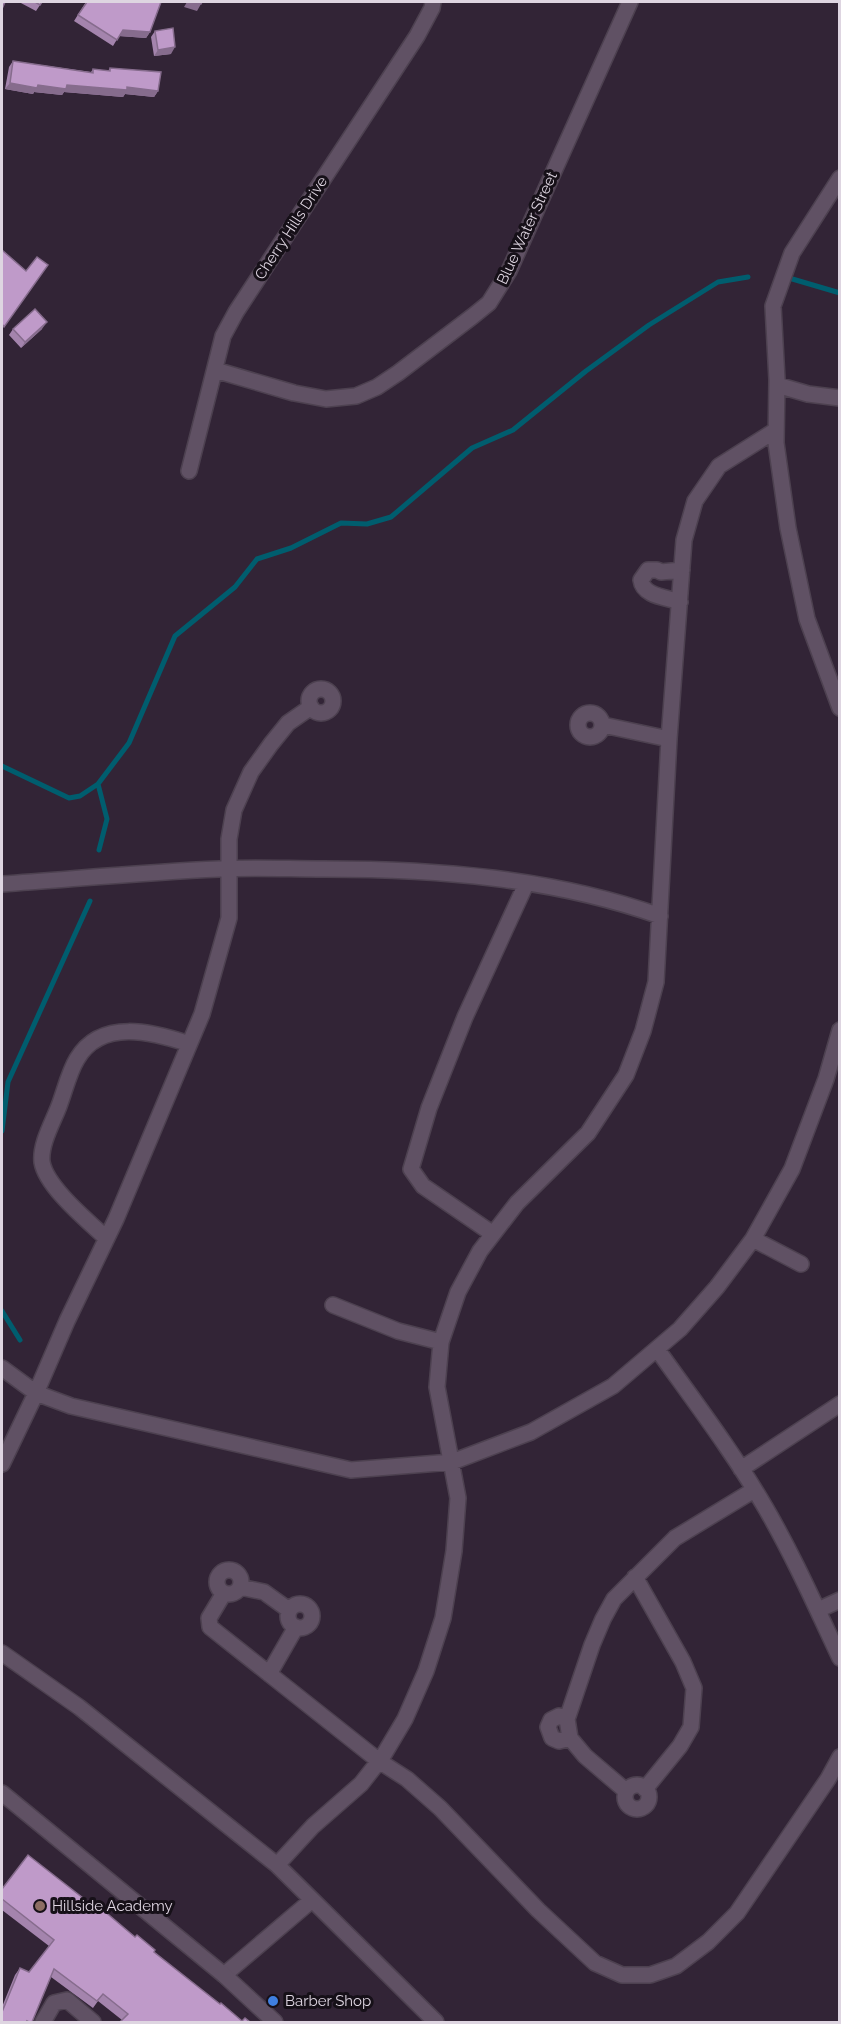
<svg xmlns="http://www.w3.org/2000/svg" width="841" height="2024" viewBox="0 0 841 2024" font-family="Raleway,sans-serif">
<style>
.lines{fill:none;stroke-linecap:round;stroke-linejoin:round}
.stream{stroke:#005d6e;stroke-width:5}
.minor-casing{stroke:#4d4150;stroke-width:18}
.secondary-casing{stroke:#4d4150;stroke-width:18}
.minor{stroke:#605164;stroke-width:15}
.secondary{stroke:#605164;stroke-width:15}
.wall{fill:#a484ad}
.shaded-wall{fill:#866c8d}
.building{fill:#bf9ac9;stroke:#866c8d;stroke-width:1.5}
.education-dot{fill:#8d6e63;stroke:#161018;stroke-width:2}
.shop-dot{fill:#3f7fe0;stroke:#161018;stroke-width:2}
.labels{text-anchor:middle;stroke-width:6;stroke-linejoin:round;paint-order:stroke}
.street-label{font-size:15px;fill:#ded5e1;stroke:#161018}
.poi-label{font-size:15px;fill:#ded5e1;stroke:#161018;text-anchor:start}
</style>
<rect width="100%" height="100%" fill="#322436"/>
<g class="lines">
<path class="stream" d="M789,278L840,293
M2,766L69,798L80,796L98,784L129,743L175,636L235,587L257,559L291,548L341,523L367,524L391,517L472,448L513,430L586,371L649,325L718,282L748,277
M98,784L107,819L99,850
M2,1131L8,1082L90,901
M2,1311L20,1340"/>
<g class="minor-casing">
<path id="minor" d="M840,178L792,253L773,306L777,380L776,443L788,528L807,619L840,708
M215,370L294,393L326,399L356,396L377,387L398,373L473,316L489,303L509,271L630,2
M777,385L808,394L840,398
M189,471L223,336L236,312L417,36L432,8L433,2
M680,602C665,597 643,596 641,580L648,570H657L661,572L682,570
M309 701a12 12 0 1 1 24 0a12 12 0 1 1-24 0Z
M578 725a12 12 0 1 1 24 0a12 12 0 1 1-24 0Z
M603,725L669,739
M2,884C74,879 147,872 219,869C254,867 289,869 324,869C437,869 553,878 660,916
M493,1234L423,1186L411,1169L429,1108L465,1017L526,884
M106,1238C89,1222 46,1187 42,1162C40,1144 53,1122 59,1106C65,1090 69,1072 77,1059C101,1018 153,1032 189,1044
M753,1239L801,1264
M333,1305L398,1331L441,1342
M657,1349C694,1401 733,1452 765,1507C793,1555 816,1607 840,1658
M2,1368L36,1393L71,1406L351,1470L452,1462L531,1432L613,1386L680,1329L717,1287L753,1239L792,1169L826,1079L840,1030
M2,1464L36,1393L67,1321L116,1219L202,1014L229,918V839L234,810L251,772L271,744L288,723L311,707
M741,1469L840,1404
M217 1582a12 12 0 1 1 24 0a12 12 0 1 1-24 0Z
M635,1577L683,1662L694,1688L691,1727L680,1746L645,1789
M240,1587L264,1592L289,1610
M224,1593L209,1618L210,1627L379,1761L407,1779L440,1808L538,1910L595,1963L622,1975H650L676,1966L708,1942L737,1913L828,1779L840,1757
M288 1616a12 12 0 1 1 24 0a12 12 0 1 1-24 0Z
M818,1610L840,1600
M2,1653L79,1707L277,1865L436,2022
M269,1674L296,1627
M567,1719L559,1716L551,1720L548,1727L552,1738L559,1741L570,1738L567,1719L592,1645L603,1619L614,1599L675,1538L754,1490
M570,1738L585,1756L626,1791
M625 1797a12 12 0 1 1 24 0a12 12 0 1 1-24 0Z
M277,1865L313,1826L361,1784L383,1756L405,1719L426,1671L443,1618L454,1551L458,1498L437,1387L441,1342L458,1292L480,1251L517,1203L588,1133L626,1075L643,1031L656,982L669,739L684,540L695,501L719,466L776,430
M224,1975L312,1900
M43,2022L54,2003L67,2000L93,2022"/>
</g>
<g class="secondary-casing">
<path id="secondary" d="M2,1793L224,1975L275,2022"/>
</g>
<use href="#minor" class="minor"/>
<use href="#secondary" class="secondary"/>
</g>
<path class="wall" d="M19,2H42L36,11Z
M86,2L150,32L146,38L119,36L113,46L74,21Z
M155,31L171,54L154,56L151,37Z
M13,61L91,72L93,69L108,71L110,68L158,91L154,97L125,94L123,97L64,92L62,95L34,92L33,94L5,89L9,67Z
M13,329H42L21,348L9,335Z
M2,1889L154,1952L220,2004L242,2021L250,2022L122,2020L98,2001L93,2008L51,1977L32,2022H2V2007L15,1975L20,1968L29,1972L49,1946L2,1910Z"/>
<path class="shaded-wall" d="M187,2H191L201,4L197,11L184,7Z
M123,30L150,32L146,38L119,36Z
M175,47L171,54L154,56L158,50Z
M10,83L38,85H67L127,87L158,91L154,97L125,94L123,97L64,92L62,95L34,92L33,94L5,89Z
M47,322L42,329L21,348L25,342Z"/>
<path class="building" d="M2,2H5L2,9Z
M35,2H42L40,5Z
M87,2H161L150,32L123,30L117,40L78,15Z
M191,2H202L201,4Z
M173,28L175,47L158,50L155,31Z
M13,61L93,73V69L110,71V68L161,72L158,91L127,87V90L67,85L66,89L38,85L37,88L10,83Z
M2,250L26,271L37,257L48,265L4,327L2,324Z
M35,309L47,322L25,342L13,329Z
M28,1855L101,1912L103,1910L135,1937L137,1935L155,1950L154,1952L220,2004L221,2003L242,2021L245,2018L250,2022H120L128,2014L103,1994L97,2001L54,1969L32,2022H29L27,2021V2022H2V2012L20,1968L29,1972L54,1940L2,1899V1889Z"/>
<circle class="education-dot" cx="40" cy="1906" r="6"/>
<circle class="shop-dot" cx="273" cy="2001" r="6"/>
<g class="labels">
<g class="street-label">
<text transform="translate(291 228) rotate(-57)" y="5">Cherry Hills Drive</text>
<text transform="translate(527 228) rotate(-65)" y="5">Blue Water Street</text>
</g>
<g class="poi-label">
<text x="52" y="1911">Hillside Academy</text>
<text x="285" y="2006">Barber Shop</text>
</g>
</g>
<rect width="841" height="2024" fill="none" stroke="#ded5e1" stroke-width="6"/>
</svg>
